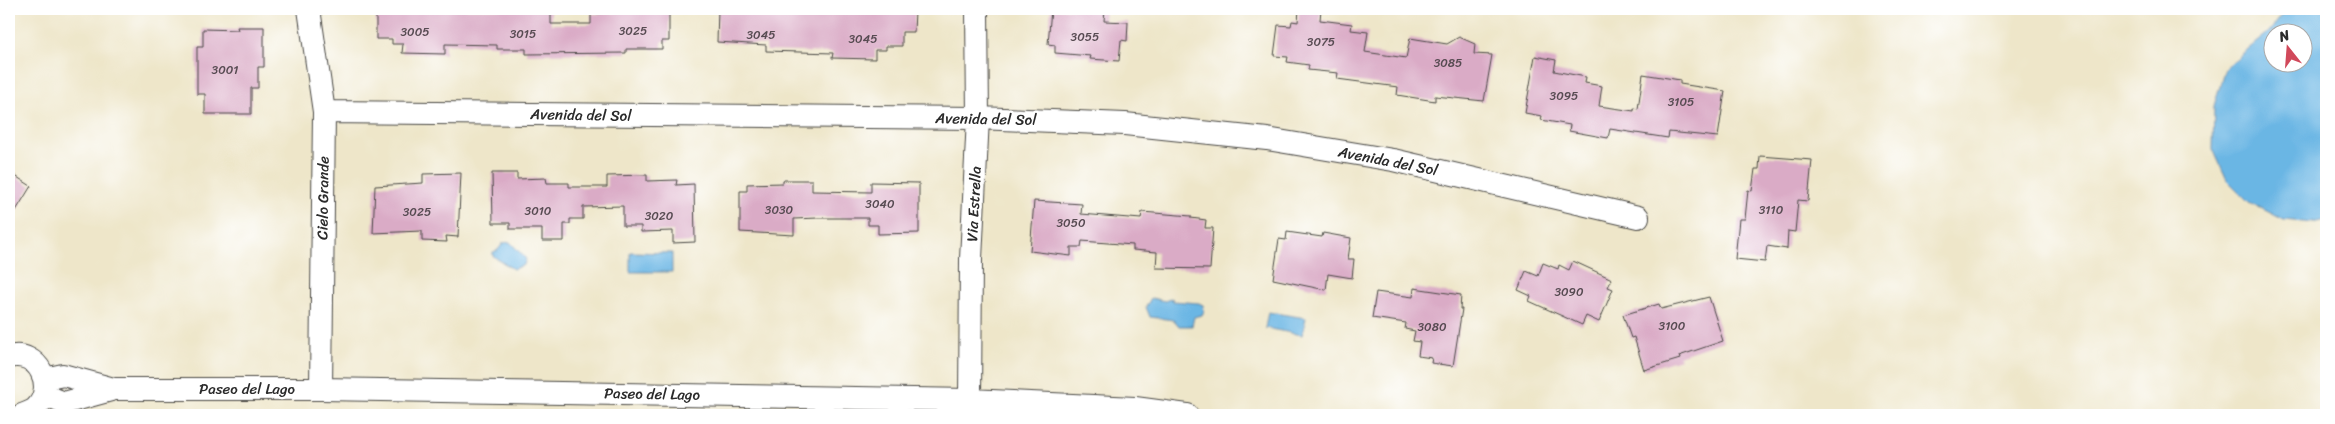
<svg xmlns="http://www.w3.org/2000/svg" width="2335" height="424" viewBox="0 0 2335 424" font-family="Sriracha,sans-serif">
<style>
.water{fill:#6ab6e4;stroke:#4a7088;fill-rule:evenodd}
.building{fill:#daabc6}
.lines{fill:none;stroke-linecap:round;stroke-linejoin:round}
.street-casing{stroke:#484743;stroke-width:24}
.street{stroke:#fff;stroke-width:22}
.labels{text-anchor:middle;stroke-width:4.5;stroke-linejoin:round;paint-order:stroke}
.number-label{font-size:12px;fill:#574b52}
.street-label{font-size:15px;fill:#2b2b2b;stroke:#fff}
</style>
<rect width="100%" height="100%" fill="#fff"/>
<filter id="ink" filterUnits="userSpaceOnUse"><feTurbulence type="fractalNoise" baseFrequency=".02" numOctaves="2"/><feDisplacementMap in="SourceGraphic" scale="10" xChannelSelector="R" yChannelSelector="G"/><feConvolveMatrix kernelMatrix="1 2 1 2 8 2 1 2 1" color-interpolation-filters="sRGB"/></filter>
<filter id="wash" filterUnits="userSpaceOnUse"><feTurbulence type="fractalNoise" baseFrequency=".0096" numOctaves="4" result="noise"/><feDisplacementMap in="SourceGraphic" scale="20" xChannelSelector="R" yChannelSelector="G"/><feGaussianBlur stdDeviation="1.12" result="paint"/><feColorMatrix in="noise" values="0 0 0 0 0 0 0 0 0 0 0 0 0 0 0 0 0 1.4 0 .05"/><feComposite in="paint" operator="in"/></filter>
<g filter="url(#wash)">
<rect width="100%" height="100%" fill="#eee6c9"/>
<path class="water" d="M2287,9H2326V220L2312,223L2284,220L2249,202L2227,180L2213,149L2214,106L2225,68L2269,32ZM2272,32H2302V62H2272Z
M510,242L526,259L524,265L513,269L493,256V252L498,250L503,243Z
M630,252L672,253V272H630Z
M1151,298L1165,301L1172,298L1173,301L1199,303L1203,305L1204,311L1202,315L1194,317L1192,326H1179L1174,320L1150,317L1146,307Z
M1268,312L1306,318L1302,335L1265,328Z"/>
<g id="blocks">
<path class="building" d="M376,9H551V24H591V14L615,13V9H669V41H662V49H626V53L526,54V49H497V45L445,44V54L402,53L403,44H392V39H376Z
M718,9H802L801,13L842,14L843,9H901V11H915L914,32H902V46H886V50H875V59L832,58L833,53L766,51V45L717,42Z
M1051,9H1105L1104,21L1128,22L1127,41L1121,40L1119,61L1090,59L1091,56L1055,53V45L1048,44Z
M1299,9H1321L1320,20L1352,24L1351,30L1368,32L1365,52L1406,58L1410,38L1447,44L1459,37L1475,44L1474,54L1492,55L1484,101L1435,96V101L1397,95L1398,87L1337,79L1338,73L1308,70L1309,65L1287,62L1288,57L1274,56L1278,25L1291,26L1292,21L1298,22Z
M237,27H264V67H258V88H251V114H205V94H197V47H203V29L238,30Z
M1535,56L1556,60L1554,71L1586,77L1585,83L1602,86L1599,106L1634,111V108L1638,109L1643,74L1680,80V84L1725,91L1718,137L1669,132L1668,138L1610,129L1608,138L1569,131L1570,125L1541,120L1542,116L1525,113Z
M1760,156L1812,160L1808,201L1798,200L1795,232L1788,231L1787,249L1767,246L1765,262L1735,259L1739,219H1745L1748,190L1752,191L1755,169H1759Z
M9,172L31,186L9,222Z
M461,173L458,237L446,236L447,242L422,241V231L373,233L375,186L423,183V174Z
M492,173H517V179L546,178L547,183H569V187H607V176L647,175V181L677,180L676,185L694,184L695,242L673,243V231L641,232V226H623V206L583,207V219H570V224H564V241H542V229H510V223H493Z
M783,180H812V191L871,192V182L919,183V233L878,234V225H868V218H818L794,219V235L740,232V191H747V184L783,183Z
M1034,201L1082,204L1081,214L1141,219L1142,212L1191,216V218L1206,220L1205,228H1213L1210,269L1156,268L1157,252L1133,250V245L1082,241L1081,247H1071V256L1030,251Z
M1287,232L1322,237L1323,233L1351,238L1348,259H1354L1352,278L1328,274L1326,290L1273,279L1279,239L1286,240Z
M1573,261L1612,279L1608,287L1613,289L1599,322L1586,316L1582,325L1529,301L1531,296L1518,290L1526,271L1538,276L1543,263L1558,269L1559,265L1569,270Z
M1414,288L1461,295L1460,309H1462L1453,366L1431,363L1432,358L1418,356L1420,342L1413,341L1415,331L1405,329L1406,323L1372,318L1376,292L1413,297Z
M1709,297L1723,341L1679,356L1680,359L1644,370L1634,337L1631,338L1623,315L1659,304L1661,309Z"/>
</g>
</g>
<g filter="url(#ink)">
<use href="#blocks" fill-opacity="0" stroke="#484743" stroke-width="1"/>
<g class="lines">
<g class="street-casing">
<path id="street" d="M309,9L324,112L321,389
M324,112L978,118L1125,124L1267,139L1393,160L1638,217
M9,357C38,349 57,387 36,408C33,411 27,413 22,415
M45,379L63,375L114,389
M44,395L64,403L115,389H321L970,400L1135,408L1187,415
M970,400L971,259L978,118L977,9"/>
</g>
<use href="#street" class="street"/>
</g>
</g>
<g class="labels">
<g class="number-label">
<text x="633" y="35">3025</text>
<text x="415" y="36">3005</text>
<text x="523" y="38">3015</text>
<text x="761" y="39">3045</text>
<text x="1085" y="41">3055</text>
<text x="863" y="43">3045</text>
<text x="1321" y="46">3075</text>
<text x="1448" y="67">3085</text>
<text x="225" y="74">3001</text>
<text x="1564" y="100">3095</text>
<text x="1681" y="106">3105</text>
<text x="880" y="208">3040</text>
<text x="779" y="214">3030</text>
<text x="1771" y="214">3110</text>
<text x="538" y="215">3010</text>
<text x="417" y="216">3025</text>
<text x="659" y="220">3020</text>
<text x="1071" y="227">3050</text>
<text x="1569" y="296">3090</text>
<text x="1672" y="330">3100</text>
<text x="1432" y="331">3080</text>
</g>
<g class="street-label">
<text transform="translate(581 115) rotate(1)" y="5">Avenida del Sol</text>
<text transform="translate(986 119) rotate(1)" y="5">Avenida del Sol</text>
<text transform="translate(1388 161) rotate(11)" y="5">Avenida del Sol</text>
<text transform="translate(323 198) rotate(-89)" y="5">Cielo Grande</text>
<text transform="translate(974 204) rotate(-87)" y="5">Via Estrella</text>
<text x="247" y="394">Paseo del Lago</text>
<text transform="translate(652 394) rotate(1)" y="5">Paseo del Lago</text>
</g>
</g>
<rect width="2335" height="424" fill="none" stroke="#fff" stroke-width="30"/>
<g transform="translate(2288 48) rotate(343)"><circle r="24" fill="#ffffff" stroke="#aaaaaa"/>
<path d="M0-4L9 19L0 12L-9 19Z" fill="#d1495b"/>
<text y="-8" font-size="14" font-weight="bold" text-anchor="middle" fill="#2b2b2b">N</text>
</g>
</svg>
